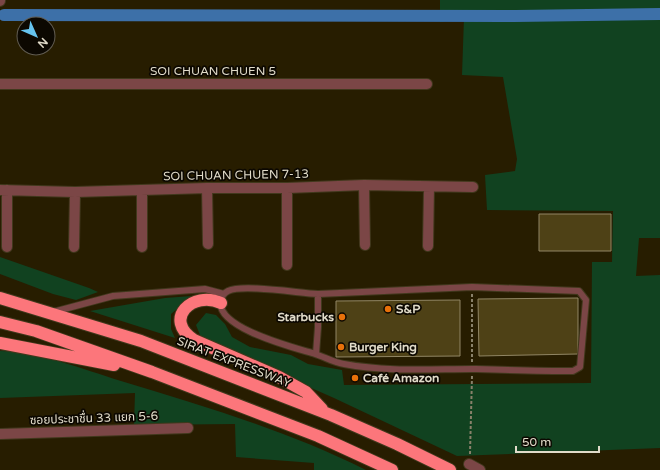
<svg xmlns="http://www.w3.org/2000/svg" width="660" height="470" viewBox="0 0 660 470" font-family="'Varela Round','Noto Sans Thai',sans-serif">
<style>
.green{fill:#114220}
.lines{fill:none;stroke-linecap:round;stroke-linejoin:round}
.canal{stroke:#3d70a8;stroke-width:12}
.building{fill:#4e4116;stroke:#918664}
.service-casing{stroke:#41381c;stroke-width:8}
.minor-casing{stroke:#41381c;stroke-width:12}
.motorway-casing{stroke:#41381c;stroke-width:14}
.path{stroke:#89816a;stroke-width:2;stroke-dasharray:3 2;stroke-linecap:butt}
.service{stroke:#7b4646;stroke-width:6}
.minor{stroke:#7b4646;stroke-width:10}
.motorway{stroke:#fc767b;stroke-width:12}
.food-dot{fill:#e8710a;stroke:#0c0801;stroke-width:1.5}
.labels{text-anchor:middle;stroke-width:3.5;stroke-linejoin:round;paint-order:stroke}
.street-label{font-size:12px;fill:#e1dbc9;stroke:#0c0801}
.poi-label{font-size:12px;font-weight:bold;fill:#e1dbc9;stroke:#0c0801;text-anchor:start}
</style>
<rect width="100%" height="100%" fill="#271d00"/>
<path class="green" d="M440,0H660V238H639L636,276L660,275V448L457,456L334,398L202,340L196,325L206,313L216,315L225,324L232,337L250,347L291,355L308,364L342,370L344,385L591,383L592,262H612L613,211L487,210L485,175L515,171L517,159L503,77L462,75L464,18L440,22Z
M0,257L89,288L98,292L76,300L53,294L0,274Z
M192,296L171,314V329L175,338L90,311L165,298Z
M0,351C41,352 82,369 121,381C204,406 288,431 366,470H314V463L236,457L235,424L134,425L135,393L0,398Z"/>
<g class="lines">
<path class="canal" d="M4,15L515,16L660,14"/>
</g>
<path class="building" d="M539,214H611V251H539Z
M578,298V354L479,356L478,299Z
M460,300V356L336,357V301Z"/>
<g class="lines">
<g class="service-casing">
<path id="service" d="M53,312L113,296L205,289L224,294
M316,354L318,327V294C298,293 243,284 228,291C224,293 222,296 221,300C214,328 296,348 315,354C325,357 334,363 344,364C387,372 430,369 473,369C507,370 540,371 573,371L580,367L586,300L579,291L472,287L318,294"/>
</g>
<g class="minor-casing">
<path id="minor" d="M0,1V0
M0,84H427
M364,185L365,245
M207,188L208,244
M0,190L75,192L207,188H287L364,185L473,187
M428,246L429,187
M7,247V190
M74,247L75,192
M142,247V190
M287,265V188
M0,434L188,428
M469,464L480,470"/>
</g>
<g class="motorway-casing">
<path id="motorway" d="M0,298L141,341L331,415L397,444L450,470
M221,303C193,290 162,319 194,340L279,377L306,392L322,409
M0,322L36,331L152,372L318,436L392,470
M0,343L114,365"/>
</g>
<path class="path" d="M472,294V362
M470,454L472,376"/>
<use href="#service" class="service"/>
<use href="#minor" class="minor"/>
<use href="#motorway" class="motorway"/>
</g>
<g class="food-dot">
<circle cx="388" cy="309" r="4"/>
<circle cx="342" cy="317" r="4"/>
<circle cx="341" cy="347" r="4"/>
<circle cx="355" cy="378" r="4"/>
</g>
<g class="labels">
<g class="street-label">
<text x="213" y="75">SOI CHUAN CHUEN 5</text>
<text transform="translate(236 175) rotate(-1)" y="4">SOI CHUAN CHUEN 7-13</text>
<text transform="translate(234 362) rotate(21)" y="4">SIRAT EXPRESSWAY</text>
<text transform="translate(94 418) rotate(-2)" y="4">ซอยประชาชื่น 33 แยก 5-6</text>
</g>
<g class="poi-label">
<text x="396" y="313">S&amp;P</text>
<text x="334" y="321" text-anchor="end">Starbucks</text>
<text x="349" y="351">Burger King</text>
<text x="363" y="382">Café Amazon</text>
</g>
</g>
<g transform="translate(36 36) rotate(135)"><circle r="19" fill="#0c0801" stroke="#615c51"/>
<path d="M0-3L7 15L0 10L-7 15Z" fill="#66c4ef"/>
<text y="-6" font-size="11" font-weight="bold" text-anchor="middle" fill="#e1dbc9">N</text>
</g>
<path d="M516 446v6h83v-6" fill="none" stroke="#e1dbc9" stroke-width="2"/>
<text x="522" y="446" font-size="12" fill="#e1dbc9" stroke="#0c0801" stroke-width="3" paint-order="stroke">50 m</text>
</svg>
